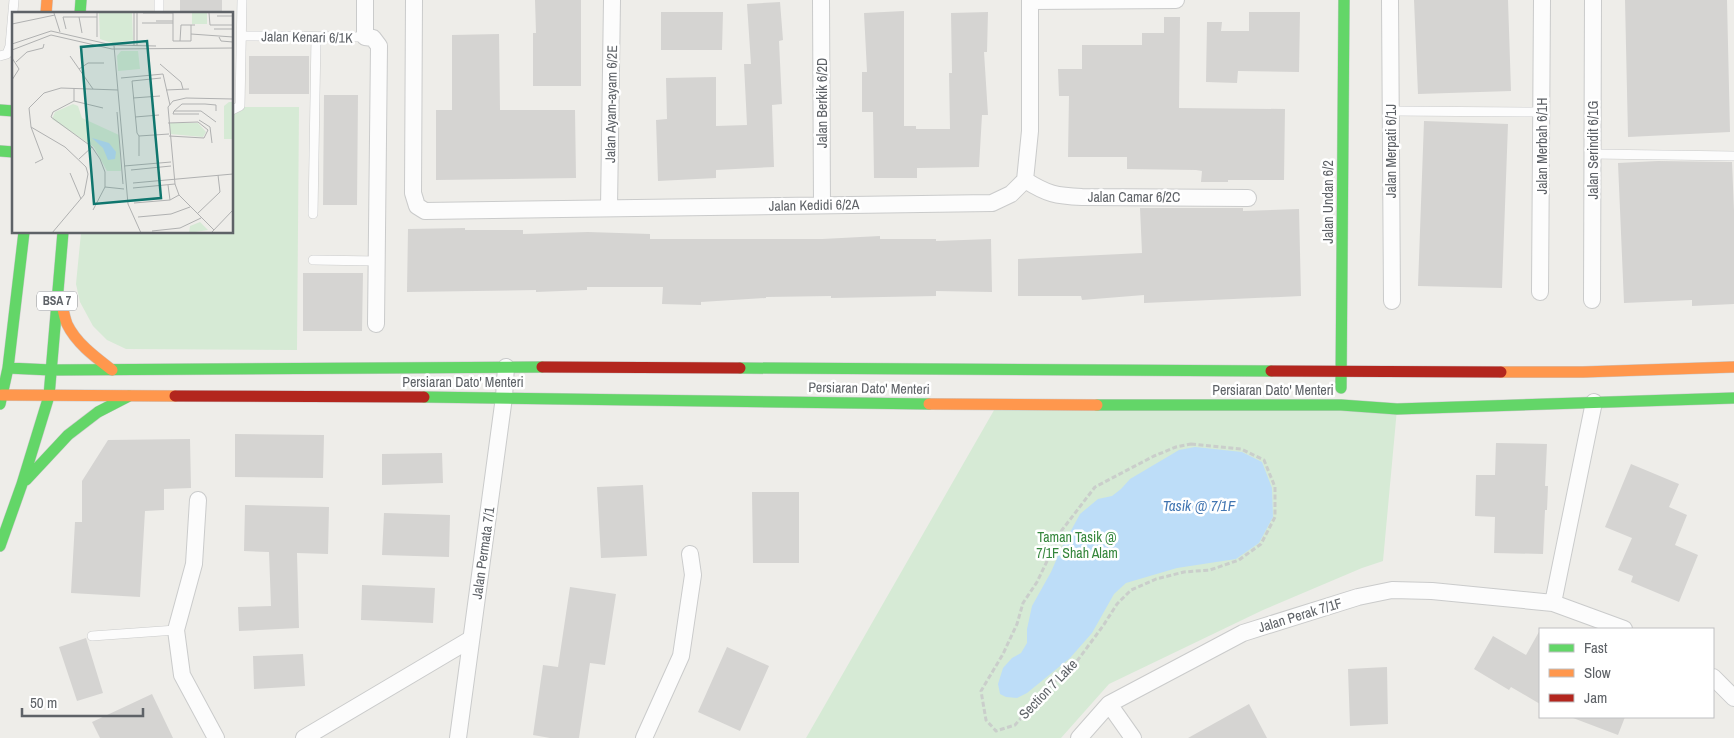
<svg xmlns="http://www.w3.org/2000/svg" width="1734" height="738" viewBox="0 0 1734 738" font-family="'Archivo Narrow',sans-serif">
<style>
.green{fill:#d6ead5}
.water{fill:#bdddf8}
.building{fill:#d5d4d2}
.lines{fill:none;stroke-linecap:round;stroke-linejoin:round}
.lane-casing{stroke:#cacbcb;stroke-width:10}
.street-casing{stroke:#cacbcb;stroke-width:18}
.fast-casing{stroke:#c9c9ca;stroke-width:12}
.slow-casing{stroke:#c9c9ca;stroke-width:12}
.jam-casing{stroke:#c9c9ca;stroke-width:12}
.path{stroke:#cacecb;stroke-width:3;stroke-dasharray:5 2.5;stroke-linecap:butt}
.lane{stroke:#fcfcfc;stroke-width:9}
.street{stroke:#fcfcfc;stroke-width:16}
.fast{stroke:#63d668;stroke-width:11}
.slow{stroke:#ff974d;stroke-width:11}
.jam{stroke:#b3261e;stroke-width:11}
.labels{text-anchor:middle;stroke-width:5;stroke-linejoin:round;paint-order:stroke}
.shield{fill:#fff;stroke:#8e9195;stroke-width:1}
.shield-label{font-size:12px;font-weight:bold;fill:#5e6267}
.street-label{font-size:14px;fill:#5e6267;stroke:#fff}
.park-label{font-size:14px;fill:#35863c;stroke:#fff}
.water-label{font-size:15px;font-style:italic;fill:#4276b2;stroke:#fff}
.inset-road{fill:none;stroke:#b0b1b1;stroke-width:1}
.view{fill:#0f766e;fill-opacity:0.15;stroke:#0f766e;stroke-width:2.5}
.inset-edge{fill:none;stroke:#5e6267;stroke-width:2.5}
</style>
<rect width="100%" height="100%" fill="#eeede9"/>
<path class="green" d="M233,107H299L297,350L126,349L107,340L93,326L80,302L76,284L81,233L232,232Z
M997,405L1397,409L1383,561L1362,568L1263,610L1109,684L1061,738H806Z"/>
<path class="water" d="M1195,447L1242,452L1262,462L1272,488L1273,517L1259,543L1236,559L1177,568L1126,583L1114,594L1092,633L1070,658L1027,693L1017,698L1006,697L1000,694L998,684L1003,668L1012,658L1021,653L1027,643V629L1032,606L1051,572L1061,549L1080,514L1098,499L1112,496L1121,489L1130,479L1179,450Z"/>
<path class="building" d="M180,0H222V14H180Z
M535,0H581V86H533V33H536Z
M1414,0H1508L1511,91L1418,94Z
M1625,0H1727L1730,132L1628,137Z
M780,2L783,40L779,41L782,104L772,105L774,167L716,170V178L658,181L656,120L667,119L666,78L716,77V126L747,125L744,64H751L747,4Z
M904,11V126H916V129H950L949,73H952L951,13L988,12L987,52H984L988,115H982L979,167L917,168V178H874L873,112H862V72H867L864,13Z
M661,12H723L722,50H661Z
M1249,12H1300L1299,72L1238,71L1237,83L1206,82L1207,22H1222L1221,31H1249Z
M1164,17H1180L1179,108L1285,109L1284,180H1228V182H1201L1202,171L1196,170L1127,169V157H1068L1069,96H1059L1058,69H1082V45H1142V33H1164Z
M499,34L500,110H575L576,178L436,180V110H452V35Z
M249,56H309V94H249Z
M324,95H358L357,205H323Z
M1424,121L1508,124L1502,288L1418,286Z
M1658,161L1732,162L1734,211V304L1692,306V300L1624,303L1618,163Z
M1140,208H1243V211L1299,209L1301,296L1144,303V295L1082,300L1081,296H1018V259L1142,253Z
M465,228V230H523V234L588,232L650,234V239H822L880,236V239H936V241L991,239L992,292L936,291V296L831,298V296L766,297V298L701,302V305L662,304L663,287H587V290L536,292V290L407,292L408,229Z
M303,273H363L362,331H303Z
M235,434L324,435L323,478L235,477Z
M190,439L191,488L164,489V510L145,511L140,597L71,593L75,522H82V481L108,440Z
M1496,443L1547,444L1545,486H1548L1547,510H1545L1543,554L1494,553L1495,517L1475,516L1476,475H1495Z
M442,453L443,483L382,485V454Z
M1631,464L1679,484L1669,507L1687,515L1675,545L1698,555L1679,602L1631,582L1633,576L1618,570L1632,538L1605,527Z
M643,485L647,556L601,558L597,487Z
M752,492H799V563H753Z
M245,505L329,507L328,554L297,553L299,628L239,631L238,607L271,606L269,552L244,551Z
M384,513L450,515L449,557L382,555Z
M362,585L435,588L433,623L361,620Z
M570,587L616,594L605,665L590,663L579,738H550L533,735L543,665L558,667Z
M1540,630V704L1511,687L1509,690L1474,669L1493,636L1526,655Z
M86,638L103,693L77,701L59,647Z
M727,647L769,666L740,731L698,712Z
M303,654L305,686L254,689L253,656Z
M1387,667L1388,724L1350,726L1348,669Z
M152,694L173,738H100L92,722Z
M1249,704L1267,738H1188Z
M1574,717H1625L1618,735L1573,718Z"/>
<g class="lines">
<g class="lane-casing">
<path id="lane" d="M159,14V0
M242,36L365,37
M0,56L7,54L10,46L14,0
M232,110L240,106L242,0
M1391,111L1542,112
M1593,154L1734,156
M313,214L316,37
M313,260L377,261
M92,636L176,630"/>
</g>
<g class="street-casing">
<path id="street" d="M365,0V37L373,38L379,46L376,324
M414,0L413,193L417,206L425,211L992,203L1011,194L1025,180L1030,131V0
M821,0L822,205
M1390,0L1392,301
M1030,1L1176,0
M1025,180C1047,194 1056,196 1082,197L1248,198
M609,208L612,0
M1540,292L1542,0
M1592,300L1593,0
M198,500L194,564L176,630L182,675L216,738
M1553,603L1594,402
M1713,677L1734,698
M1109,704L1133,738
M304,738L471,639
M458,738L504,397L506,367
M644,738L681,656L693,575L690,554
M1079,738L1109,704L1243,633L1358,597L1392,590L1432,591L1553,603L1624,629"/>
</g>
<g class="fast-casing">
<path id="fast" d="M80,14L81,0
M0,110L14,111
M0,151L14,152
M8,368L51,370L542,367
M740,368L1271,371
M1341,388L1344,0
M424,397L929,404
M0,404L8,368L24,232
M1097,405H1341L1397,409L1734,398
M26,480L68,435L98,412L129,396
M0,546L22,484L49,396L63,232"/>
</g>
<g class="slow-casing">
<path id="slow" d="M46,14L47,0
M61,300C63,308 64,316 67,324C76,343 95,357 112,370
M1501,372H1583L1734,367
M2,395L175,396
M929,404L1097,405"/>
</g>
<g class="jam-casing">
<path id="jam" d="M542,367L740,368
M1271,371L1501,372
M175,396L424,397"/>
</g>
<path class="path" d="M1191,444L1241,449L1264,460L1275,487V517L1261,544L1239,560L1210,570L1184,572L1156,579L1131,590L1117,604L1103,626L1077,661L1039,697L1015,725L996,731L986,720L981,691L1003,654L1017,624L1023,603L1037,582L1062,530L1095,487L1154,456L1176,447Z"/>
<use href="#lane" class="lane"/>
<use href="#street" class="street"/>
<use href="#fast" class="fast"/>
<use href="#slow" class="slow"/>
<use href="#jam" class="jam"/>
</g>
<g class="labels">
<rect class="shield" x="37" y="291.5" width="40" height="19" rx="4"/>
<g class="shield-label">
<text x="57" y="305">BSA 7</text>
</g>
<g class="street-label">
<text transform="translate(307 37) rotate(1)" y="5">Jalan Kenari 6/1K</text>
<text transform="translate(822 103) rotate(-90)" y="5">Jalan Berkik 6/2D</text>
<text transform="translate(611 104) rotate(-89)" y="5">Jalan Ayam-ayam 6/2E</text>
<text transform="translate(1542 146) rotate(-90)" y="5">Jalan Merbah 6/1H</text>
<text transform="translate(1593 150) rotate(-90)" y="5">Jalan Serindit 6/1G</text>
<text transform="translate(1391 151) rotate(-90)" y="5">Jalan Merpati 6/1J</text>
<text x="1134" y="202">Jalan Camar 6/2C</text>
<text transform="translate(1328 202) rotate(-90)" y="5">Jalan Undan 6/2</text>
<text transform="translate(814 205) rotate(-1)" y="5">Jalan Kedidi 6/2A</text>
<text x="463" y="387">Persiaran Dato' Menteri</text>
<text transform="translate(869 388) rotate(1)" y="5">Persiaran Dato' Menteri</text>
<text x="1273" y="395">Persiaran Dato' Menteri</text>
<text transform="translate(483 553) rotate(-82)" y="5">Jalan Permata 7/1</text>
<text transform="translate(1300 615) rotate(-17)" y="5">Jalan Perak 7/1F</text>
<text transform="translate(1048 689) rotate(-46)" y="5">Section 7 Lake</text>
</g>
<g class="park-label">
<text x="1077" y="542">Taman Tasik @<tspan x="1077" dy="16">7/1F Shah Alam</tspan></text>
</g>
<g class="water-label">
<text x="1199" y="511">Tasik @ 7/1F</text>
</g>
</g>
<g transform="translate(12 12)">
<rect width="221" height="221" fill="#eeede9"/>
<path d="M87,1H120L121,28L100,31L88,27ZM180,1H195V12H180ZM109,39H126L128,57L106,59L105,44ZM217,90H221V127H212V94ZM61,92L66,94L70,106L107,123L109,159H95L82,135L40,107L43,100ZM158,111H186L194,120L191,125L158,122ZM188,210L196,218L177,221L178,214Z" fill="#d6ead5"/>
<path d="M80,126L97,131L104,140L103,147L96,148L91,136Z" fill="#bdddf8"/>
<path class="inset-road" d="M42,1L48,20M85,1V25M131,1H161M161,1V29H179V13M197,1L198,13H221M205,4H221M67,5L70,21M144,9H161M130,11H161M0,12L43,3M54,17L51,5H85M202,17H221M179,22L221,25V30M207,25L209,29L221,30M168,29L169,13H183M0,32L39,19L100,33L144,34M102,34L116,192L129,221M122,34V1M125,34V1M0,38L39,23L100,37L221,36M58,44L81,77M0,46L7,57L0,68M4,50L15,40L31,36L32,32M148,52L169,70L171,77M67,57L76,51H92M109,66L151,62L158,93M149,66L120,69L125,121L127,124L157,122M62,76V89L91,96M154,78L177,77M121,86L148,84M62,89L41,100L39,105L80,135L88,147L93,160V175L81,198M162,99L170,92H193L204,93V99M105,100L111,172M187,102H161L162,99H189L204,110M123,105L147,103M187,108L198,115L200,131M156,111L186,110L196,118L192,126L157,124M19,115L31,147L23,151M143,123L145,141M127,124V144M67,147L80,135M112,154L159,150M119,158L159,154M58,161L69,187M121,171L221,162M156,173L158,188M93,175L112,177M121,176L163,172M122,191L158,188L167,183M185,202L208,180L206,163M126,205L159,202L178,195M202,218L167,183L163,172L156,95L161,89L174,86L221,87M140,219L168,216L189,206M40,221L72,183L76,162L74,155L53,135L19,115L17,96L32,81L49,76L106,78M199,221L221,198"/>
<path class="view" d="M135,29L149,186L82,192L69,35Z"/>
<rect width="221" height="221" class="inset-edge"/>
</g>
<rect x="1539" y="628" width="175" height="90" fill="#ffffff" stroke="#bfc0c2"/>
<rect x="1549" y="644" width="25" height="8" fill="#63d668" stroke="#bfc0c2"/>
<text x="1584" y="653" font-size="15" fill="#5e6267">Fast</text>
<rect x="1549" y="669" width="25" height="8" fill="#ff974d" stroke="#bfc0c2"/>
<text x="1584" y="678" font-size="15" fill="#5e6267">Slow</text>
<rect x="1549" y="694" width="25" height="8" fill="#b3261e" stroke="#bfc0c2"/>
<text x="1584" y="703" font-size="15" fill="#5e6267">Jam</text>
<path d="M22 708v8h121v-8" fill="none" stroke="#5e6267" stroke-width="2.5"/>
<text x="30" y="708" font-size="15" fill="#5e6267" stroke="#ffffff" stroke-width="4" paint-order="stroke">50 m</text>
</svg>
